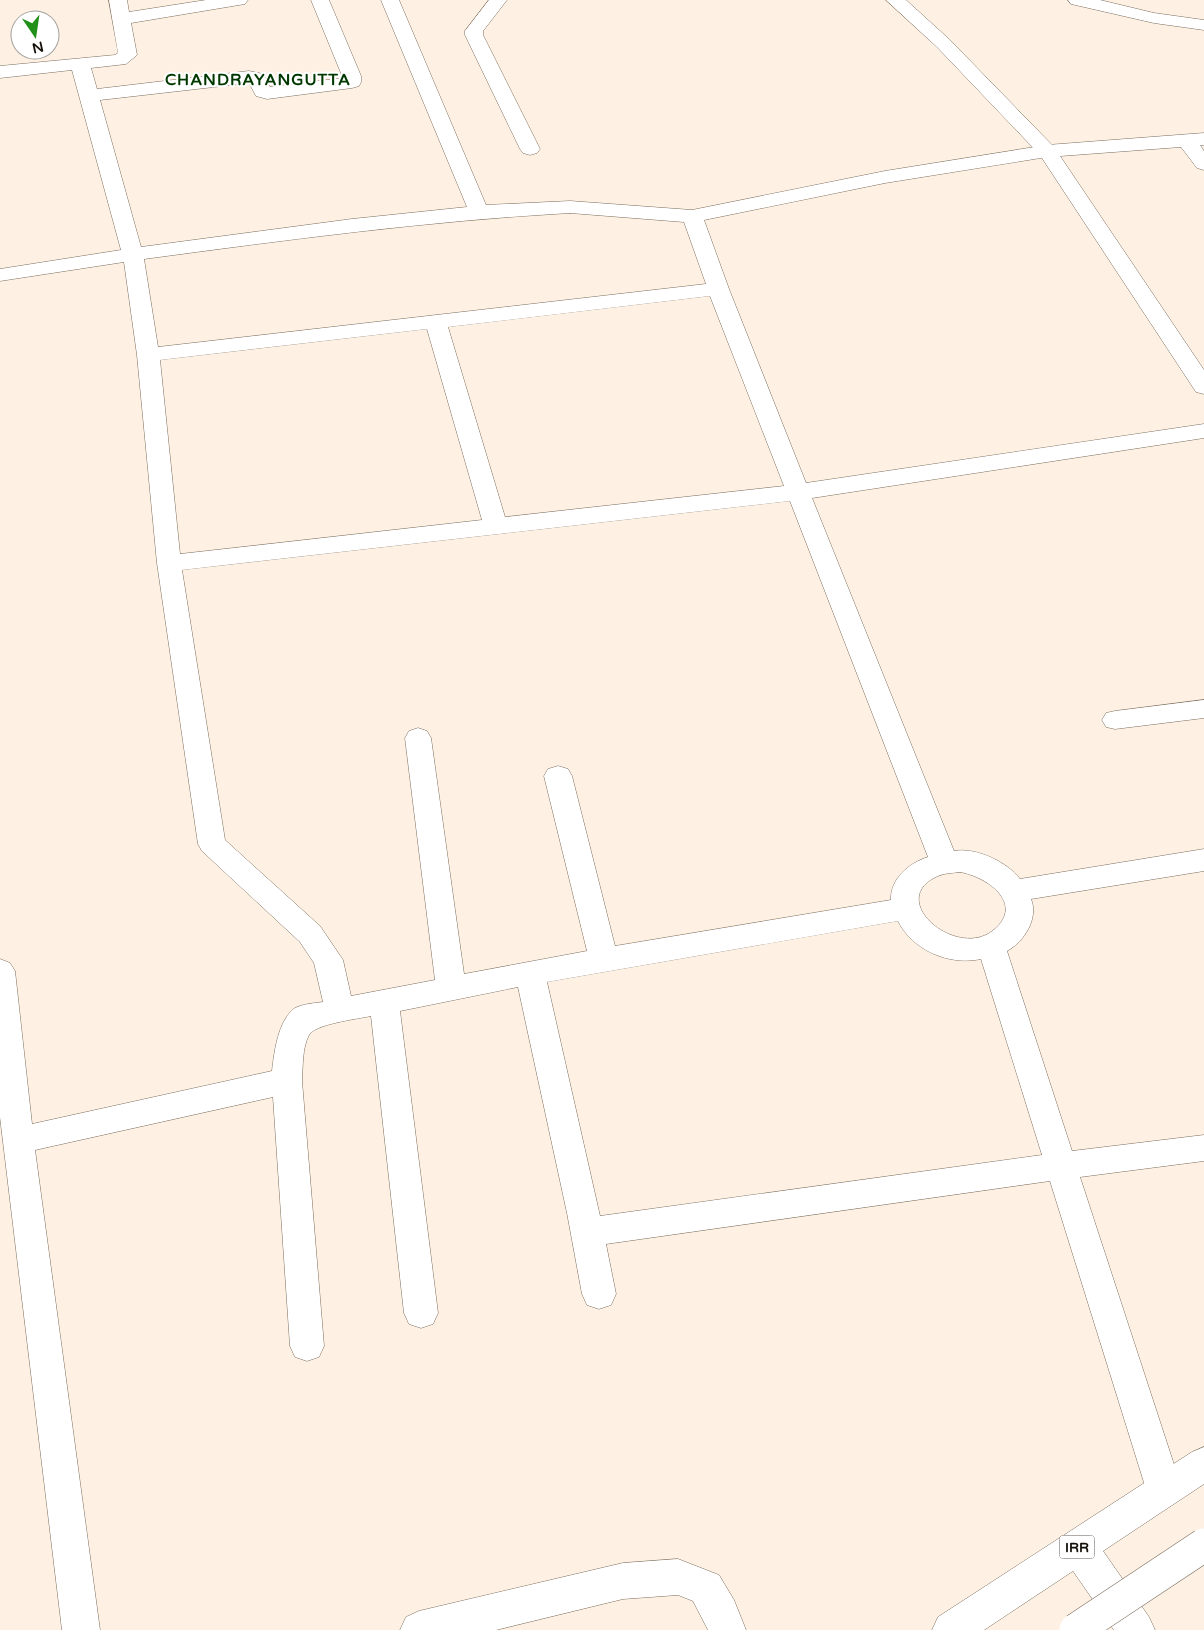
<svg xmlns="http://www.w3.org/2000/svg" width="1204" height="1630" viewBox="0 0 1204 1630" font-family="'Varela Round',sans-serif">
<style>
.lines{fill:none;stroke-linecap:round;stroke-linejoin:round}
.minor-casing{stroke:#7b6d5e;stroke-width:1}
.major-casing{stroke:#7b6d5e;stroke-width:1}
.highway-casing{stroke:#7b6d5e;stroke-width:1}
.minor{fill:#fff;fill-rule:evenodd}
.major{fill:#fff;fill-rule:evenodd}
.highway{fill:#fff;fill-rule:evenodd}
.highway-bridge-casing{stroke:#7b6d5e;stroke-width:34;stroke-linecap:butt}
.highway-bridge{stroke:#fff;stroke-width:33}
.labels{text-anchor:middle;stroke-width:4;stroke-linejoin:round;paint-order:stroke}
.shield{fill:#fff;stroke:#5c5854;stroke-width:1}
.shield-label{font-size:14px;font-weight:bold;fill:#16110b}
.far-district-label{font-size:16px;font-weight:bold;letter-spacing:1px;fill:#013800;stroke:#fff}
</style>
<rect width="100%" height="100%" fill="#fef1e3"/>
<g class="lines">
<g class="minor-casing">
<path id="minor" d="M109,0H127L129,12L206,0H248L245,4L131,23L137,55L126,64L91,68L97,89L249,71L263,74L270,87L343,78L311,0H329L361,76V82L359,86L352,88L267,99L256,96L249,83L100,100L141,247L352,219L467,207L381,0H399L486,205L570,201L692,210L885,171L1047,145L1204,133V145H1200L1204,151V170L1197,168L1181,147L1047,157L885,183L704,220L729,289L806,483L1204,424V438L812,498L954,851C976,847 1007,862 1020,879L1204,849V871L1031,899C1039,918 1024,942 1007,951L1072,1151L1204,1135V1161L1080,1177L1182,1489L1177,1501L1164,1506L1151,1501L1146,1489L1050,1181L606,1244L616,1294L611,1305L599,1309L587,1305L582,1294L567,1213L518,987L400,1011L438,1313L433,1324L421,1328L409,1324L404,1313L371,1016C357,1019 315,1024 309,1035C302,1048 303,1067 302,1081L324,1346L319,1357L307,1361L295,1357L290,1346L273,1097L35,1150L100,1630H62L0,1117V959L10,963L15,971L32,1124L272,1071C274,1053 278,1020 295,1008C303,1004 315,1003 323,1002L314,963L300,942L202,851L198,844L157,563L137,355L124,262L0,281V269L121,250L72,70L0,78V66L115,55L118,53ZM570,213L684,222L706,284L158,347L144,259C286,240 427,221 570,213ZM710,296L784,486L505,517L448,327ZM427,329L482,520L180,554L160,360ZM790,501L928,857C909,863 890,879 891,900L615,946L572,776L568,769L558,766L548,769L544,776L587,951L464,974L431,738L427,731L418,728L409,731L405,738L435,980L351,996L343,960L320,926L225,840L182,570ZM960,872C989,877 1027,906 991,932C954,958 885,899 938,876C944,873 953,873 960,872ZM898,921C912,950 949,966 981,959L1042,1155L600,1216L547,982Z
M489,0H507L483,31V35L540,149L537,153L530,155L523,153L520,149L465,35V31Z
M1204,700V718L1115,729L1106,727L1102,720L1106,713L1115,711Z
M678,1559L719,1575L734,1600L746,1630H708L693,1601L678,1595L623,1599L496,1630H400L406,1617L419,1611L623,1563Z"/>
</g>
<g class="major-casing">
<path id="major" d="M886,0H906L949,39L1054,147L1204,370V394L1196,392L1040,155L937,47Z
M1204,1447V1484L1103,1551L1149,1617L1155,1630H1114L1073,1571L984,1630H932L938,1617L1192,1452Z"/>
</g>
<g class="highway-casing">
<path id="highway" d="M1068,0H1100L1154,13L1204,20V30L1154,23L1071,4Z"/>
</g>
<use href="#minor" class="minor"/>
<use href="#major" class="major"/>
<use href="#highway" class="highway"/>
<g class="highway-bridge-casing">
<path id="highway-bridge" d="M1076,1630L1204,1545"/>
</g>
<use href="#highway-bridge" class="highway-bridge"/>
</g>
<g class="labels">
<rect class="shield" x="1059.5" y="1535.5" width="35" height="23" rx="4"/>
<g class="shield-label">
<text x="1077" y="1552">IRR</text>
</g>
<g class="far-district-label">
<text x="258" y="85">CHANDRAYANGUTTA</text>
</g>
</g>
<g transform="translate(35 35) rotate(167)"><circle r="24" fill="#ffffff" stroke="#a2a09d"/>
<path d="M0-4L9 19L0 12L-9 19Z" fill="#219019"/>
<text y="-8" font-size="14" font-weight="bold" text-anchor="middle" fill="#16110b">N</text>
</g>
</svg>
